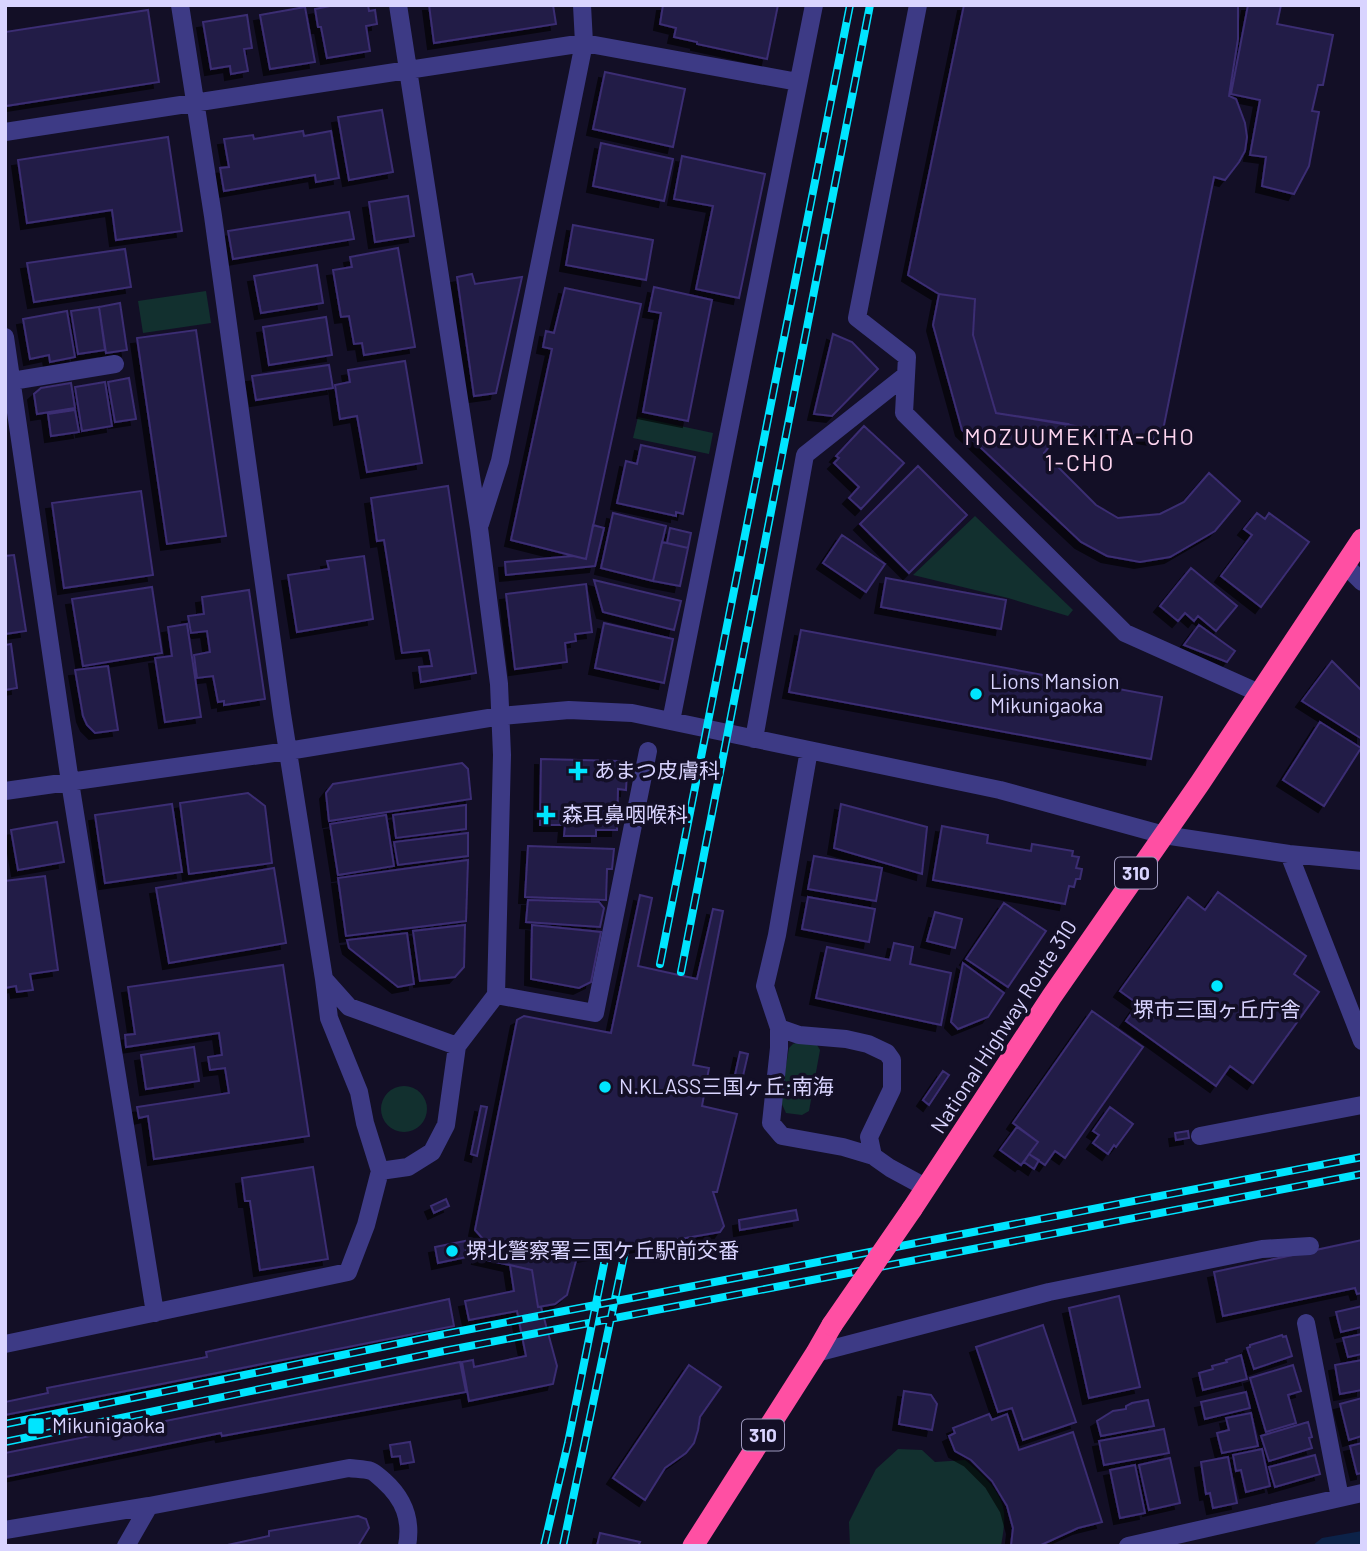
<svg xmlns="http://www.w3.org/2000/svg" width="1367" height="1551" viewBox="0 0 1367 1551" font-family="Barlow,'Noto Sans JP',sans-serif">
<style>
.green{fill:#12302f}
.water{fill:#0c2248}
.building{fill:#241b47;stroke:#3b2d73;stroke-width:2;filter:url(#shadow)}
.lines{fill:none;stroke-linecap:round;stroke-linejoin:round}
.minor{stroke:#3d3a85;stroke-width:18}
.highway{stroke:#ff4fa3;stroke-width:21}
.rail-casing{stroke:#00e5ff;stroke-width:8}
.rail{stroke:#130f26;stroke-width:5;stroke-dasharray:16;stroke-linecap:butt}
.highway-bridge{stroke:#ff4fa3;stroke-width:21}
.poi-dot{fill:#00e5ff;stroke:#130f26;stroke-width:2.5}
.labels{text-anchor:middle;stroke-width:7;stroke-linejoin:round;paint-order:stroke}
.shield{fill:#130f26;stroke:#9e99be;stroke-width:2}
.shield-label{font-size:19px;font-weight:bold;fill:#d9d4ff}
.poi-label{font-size:21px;fill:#d9d4ff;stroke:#130f26;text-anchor:start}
.street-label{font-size:21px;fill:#d9d4ff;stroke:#130f26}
.neighbourhood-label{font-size:23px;letter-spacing:2px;fill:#ffd6f0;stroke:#130f26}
</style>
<defs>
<filter id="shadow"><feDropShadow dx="-6" dy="6" stdDeviation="0" flood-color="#0009"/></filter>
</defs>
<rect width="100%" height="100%" fill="#130f26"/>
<path class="green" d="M206,291L211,323L143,333L138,301Z
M638,417L713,433L709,454L633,438Z
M975,516L1073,610L1068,616L1008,598L913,575Z
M798,1042L817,1045L820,1050L809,1111L802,1115L786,1113L780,1100L789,1048L793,1044Z
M381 1109a23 23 0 1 1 46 0a23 23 0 1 1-46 0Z
M898,1449L922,1450L935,1462L965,1460C980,1472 998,1488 1003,1507C1006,1518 1003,1534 1001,1546H850L849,1522L861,1498L876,1469Z"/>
<path class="water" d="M1362,1531V1546H1312L1322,1538Z"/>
<path class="building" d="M335,5H368L369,11L375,10L377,24L366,26L370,51L327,58L321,27H318L315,9Z
M429,5H553L556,24L434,43Z
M663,5H778L767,59L697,44V42L674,37L676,28L660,24Z
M964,5H1238V39L1229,96L1236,99L1245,123L1247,137L1245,151L1239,162L1225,180L1214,177L1161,440L996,413L973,335L975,299L939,294L908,275Z
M1248,5H1281L1277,24L1333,35L1323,85H1318L1312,111L1319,112L1309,166L1294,194L1262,186L1266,157L1250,155L1260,100L1231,94Z
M305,7L315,62L270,69L260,15Z
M148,10L159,82L6,106L5,32Z
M247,15L252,48L244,49L248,71L231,74L230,66L211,69L203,22Z
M605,72L685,89L673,147L593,129Z
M382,110L393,172L349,180L338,117Z
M303,131L304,136L331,131L339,178L316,182L315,175L224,191L220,168L229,167L224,139L253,135L254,139Z
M168,137L182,231L116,240L112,210L27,223L18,160Z
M601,143L673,159L664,201L593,186Z
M682,156L765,174L739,298L696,289L713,206L674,199Z
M408,196L414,236L375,242L369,202Z
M349,212L354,239L233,259L228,231Z
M573,225L653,240L646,280L566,265Z
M398,248L415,347L364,355L362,343L354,344L349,316L341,317L333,270L352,267L350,257Z
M125,249L131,287L34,302L27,263Z
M317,265L323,303L261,313L254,276Z
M472,274L475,284L522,277L496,393L474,396L457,277Z
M654,287L712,300L688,421L643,412L661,313L649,311Z
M565,288L641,304L586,559L511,540L552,349L543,347L546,331L554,333Z
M939,294L975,299L973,335L996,413L1068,424L1044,453L1096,505L1118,518L1160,514L1184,502L1209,473L1240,501L1215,531L1170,557L1140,562L1107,556L1081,542L962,430L933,325Z
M120,303L127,350L106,353L99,307Z
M99,307L105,350L78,354L71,311Z
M67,311L75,357L50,362L49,355L30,359L23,319Z
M326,317L332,355L269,365L263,327Z
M196,330L226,536L167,544L137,338Z
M833,334L852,342L878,369L832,416L814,414Z
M405,361L422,463L367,472L357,416L340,419L335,385L350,382L348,370Z
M329,365L333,388L256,400L252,376Z
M129,378L136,419L115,422L108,382Z
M105,382L112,426L82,431L75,387Z
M71,383L75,408L37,414L34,394L41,388Z
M75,410L79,432L51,436L48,414Z
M864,426L904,463L861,509L849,498L859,487L834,463L839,458L836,456Z
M641,445L695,457L683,514L676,512V516L617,503L626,461L637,464Z
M918,466L967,515L909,573L860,524Z
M448,486L476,673L421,682L419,667L432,666L429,650L402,653L384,540L377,541L371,498Z
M141,491L153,575L64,588L52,503Z
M613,513L666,526L653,581L601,568Z
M1257,513L1265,519L1269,513L1309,542L1261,607L1221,576L1252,535L1244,529Z
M593,525L604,528L595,566L506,575L505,562L573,556L586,559Z
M670,528L691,533L688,548L667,543Z
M842,535L885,564L866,592L823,563Z
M662,542L688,548L680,586L653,581Z
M14,555L26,631L5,634V556Z
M364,556L373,619L297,632L288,575L329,569L327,561Z
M1191,568L1237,606L1216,631L1198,616L1194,621L1185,613L1178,621L1160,606Z
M886,578L1006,600L1001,629L881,607Z
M594,580L681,601L674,630L603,612Z
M586,584L592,632L575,634L576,641L565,643L567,662L515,669L506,594Z
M152,587L162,653L83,666L72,599Z
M249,590L265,699L224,705V701L218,702L213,676L197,678L194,655L210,652L207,631L191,633L188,616L204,614L202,597Z
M604,623L673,639L664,683L595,668Z
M187,624L201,717L165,722L155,658L172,656L168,627Z
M1199,625L1235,651L1227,662L1184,645Z
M801,630L1162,697L1151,759L789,692Z
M11,644L17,688L5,690V645Z
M1332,661L1362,691V739L1302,701Z
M108,666L118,730L95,733L87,725L83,716L75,670Z
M1320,722L1361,748L1324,806L1283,780Z
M541,759L619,761V770H627L626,790L618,789L617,830H596V836H564L565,825H540Z
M462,763L468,769L471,799L329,821L326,793L333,784Z
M248,793L265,806L272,863L189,874L180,803Z
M172,804L182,872L105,883L95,815Z
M841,804L927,827L922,874L834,848Z
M466,805V829L396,838L393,815Z
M386,815L394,866L338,875L330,824Z
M57,822L64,862L18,870L11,830Z
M942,826L988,835L987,843L1031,851L1032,844L1073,851L1072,856L1079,857L1076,868L1082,869L1080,879H1076L1074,887L1069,886L1065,904L933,880Z
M468,833V856L398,865L394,842Z
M528,846L614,849L612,869H607L606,900L525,897Z
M814,856L882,868L876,901L808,889Z
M468,860L466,921L346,936L338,878Z
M274,868L286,943L169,963L156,888Z
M45,876L58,970L30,974L33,990L17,992L16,986L5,988V881Z
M1218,892L1306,956L1294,974L1319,992L1253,1083L1230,1066L1216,1086L1126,1021L1138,1004L1120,991L1188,897L1205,910Z
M640,895L652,898L638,966L697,979L713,909L723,911L693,1065L709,1068L702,1106L737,1114L717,1192H713L724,1226L720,1232L577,1257L483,1239L475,1230L517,1020L524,1016L611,1033Z
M808,897L875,909L869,942L802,929Z
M528,900L599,902L604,908L600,927L526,922Z
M1004,903L1046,931L1008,987L966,959Z
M935,912L962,919L955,948L927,941Z
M465,925L464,967L455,977L420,981L413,931Z
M532,925L601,932L591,982L579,988L531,979Z
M407,933L414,984L398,987L349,948L347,940Z
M894,943L913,947L910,964L951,973L941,1025L816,998L827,947L890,960Z
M963,963L1004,993L988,1017L958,1029L951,1022Z
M283,965L309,1136L154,1159L148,1116L139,1118L137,1107L229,1093L225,1068L210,1070L208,1057L222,1055L219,1033L126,1047L125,1035L135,1034L128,987Z
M1092,1011L1143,1047L1065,1158L1055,1151L1045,1165L1029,1154L1038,1142L1013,1123Z
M194,1047L199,1081L146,1089L141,1055Z
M740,1052L748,1054L743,1076L735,1075Z
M943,1071L949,1075L929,1105L923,1100Z
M481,1106L487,1107L477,1156L471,1154Z
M1110,1107L1133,1124L1116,1147L1114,1145L1108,1154L1093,1143L1099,1135L1093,1131Z
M1017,1127L1038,1142L1021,1165L1000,1150Z
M1188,1131L1189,1138L1176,1140L1175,1133Z
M1029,1154L1039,1160L1034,1169L1024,1162Z
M313,1167L328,1259L260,1270L250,1201H245L242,1178Z
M446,1199L449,1206L434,1213L431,1206Z
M796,1210L798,1220L740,1230L739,1220Z
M483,1239L577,1257L567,1295L555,1304L538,1307L532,1270L478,1258Z
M1362,1240V1293L1357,1294L1355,1288L1223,1316L1214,1272Z
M465,1241L467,1257L438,1263L435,1247Z
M510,1265L532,1270L538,1307H541L557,1366L553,1384L469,1401L462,1362L473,1360L474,1367L526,1356L517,1311L469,1320L465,1301L514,1291Z
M1119,1296L1140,1387L1089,1398L1069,1308Z
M449,1299L454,1326L5,1415V1402L48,1393L47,1388L207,1357L206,1352Z
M1362,1306V1327L1341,1332L1336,1312Z
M1043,1325L1076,1422L1023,1440L1012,1408L998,1412L976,1347Z
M1362,1334V1354L1348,1357L1343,1338Z
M1282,1335L1283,1337L1286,1336L1292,1356L1254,1369L1247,1348L1250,1347V1345Z
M1241,1355L1247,1379L1203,1390L1199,1373L1213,1369L1212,1366L1227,1362L1226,1360Z
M1362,1360V1390L1340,1394L1335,1365Z
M460,1362L466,1392L222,1436L221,1433L5,1477V1453Z
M689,1365L721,1387L700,1417L698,1430L694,1443L686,1453L665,1468L645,1500L613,1478Z
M1293,1365L1301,1391L1288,1395L1296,1423L1266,1432L1250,1378Z
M904,1391L931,1395L937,1404L932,1430L899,1424Z
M1246,1392L1250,1408L1205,1419L1201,1402Z
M1362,1398V1436L1349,1440L1340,1404Z
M1148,1400L1154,1426L1101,1436L1097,1421L1113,1411L1126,1409V1406L1132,1403Z
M1251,1413L1258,1446L1222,1453L1217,1433L1229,1430L1226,1418Z
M989,1414L992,1420L1007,1414L1019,1450L1073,1432L1102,1522L1078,1528L1039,1546H1011L1013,1528L1007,1506L992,1481L971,1460L955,1451L949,1436L955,1433L953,1428Z
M1308,1422L1312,1437L1309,1438L1312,1448L1269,1461L1261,1436Z
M1164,1429L1169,1453L1104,1465L1099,1441Z
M410,1442L414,1462L401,1464L400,1456L392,1457L390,1445Z
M1362,1443V1473L1357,1474L1350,1446Z
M1262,1449L1270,1486L1246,1492L1241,1470L1236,1471L1233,1455Z
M1315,1455L1320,1474L1275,1487L1269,1467Z
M1228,1457L1237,1503L1213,1508L1210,1493L1206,1494L1201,1462Z
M1170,1458L1180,1503L1149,1510L1139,1465Z
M1135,1465L1145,1513L1120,1518L1110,1470Z
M358,1516L366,1519L369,1528L358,1546H223L269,1536V1531Z
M600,1533L640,1542L638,1546H597Z"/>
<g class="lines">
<path class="minor" d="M918,5L857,318L907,357L904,413L1125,633L1259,693
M5,132L584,43L798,82
M5,337L70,782L155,1313
M12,381L115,364
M480,524L500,461L584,43L582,5
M1344,564L1362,582
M671,721L814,5
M754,739L805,455L906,375
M5,791L288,751L501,716L569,710L632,713L1000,790L1164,835L1289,854L1362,861
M1289,854L1362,1041
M324,979L349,1007L457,1046
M496,995L595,1013L648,751
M779,1028L799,1035L846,1039L868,1044L887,1053L892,1060V1089L869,1137L873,1156L843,1147L782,1136L771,1123L779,1048Z
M779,1028L765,986L777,935L809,750
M1200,1136L1362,1105
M873,1156L890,1168L927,1188
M380,1171L408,1167L432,1152L446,1125L457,1046L496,995L502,755L499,684L479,528L398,5
M1306,1323L1340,1498
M5,1344L348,1272L366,1225L380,1171L365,1123L359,1092L329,1018L324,979L282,714L213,216L180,5
M816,1353L1049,1292L1262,1249L1310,1246
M5,1530L149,1506L349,1468C356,1469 365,1469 371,1471C376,1473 380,1478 384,1481C404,1499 412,1519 407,1546
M126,1546L149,1506
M1128,1546L1362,1493"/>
<path class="highway" d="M912,1209L1052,996L1200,783L1362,539
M693,1546L816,1353L832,1325"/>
<g class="rail-casing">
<path id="rail" d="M660,964L850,5
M681,972L870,5
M5,1424L440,1335L1362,1157
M5,1442L444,1351L1362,1174
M544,1546L568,1443L606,1254
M563,1546L625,1251"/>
</g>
<use href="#rail" class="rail"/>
<path class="highway-bridge" d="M832,1325L912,1209"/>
</g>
<g class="poi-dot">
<circle cx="976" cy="694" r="7"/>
<path d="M574.5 760.5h7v7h7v7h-7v7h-7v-7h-7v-7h7z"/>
<path d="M542.5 804.5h7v7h7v7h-7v7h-7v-7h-7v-7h7z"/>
<circle cx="1217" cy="986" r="7"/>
<circle cx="605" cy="1087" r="7"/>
<circle cx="452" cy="1251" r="7"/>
<rect x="27" y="1417" width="18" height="18" rx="3.5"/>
</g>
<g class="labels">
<g class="shield">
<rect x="1115" y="857.5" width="42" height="31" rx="5"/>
<rect x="742" y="1419.5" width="42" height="31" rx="5"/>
</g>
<g class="shield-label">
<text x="1136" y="880">310</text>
<text x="763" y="1442">310</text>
</g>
<g class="poi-label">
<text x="990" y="689">Lions Mansion<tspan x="990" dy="24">Mikunigaoka</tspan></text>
<text x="594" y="778">あまつ皮膚科</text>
<text x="562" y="822">森耳鼻咽喉科</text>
<text x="1217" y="1017" text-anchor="middle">堺市三国ヶ丘庁舎</text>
<text x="619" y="1094">N.KLASS三国ヶ丘;南海</text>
<text x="466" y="1258">堺北警察署三国ケ丘駅前交番</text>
<text x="52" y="1433">Mikunigaoka</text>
</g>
<g class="street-label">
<text transform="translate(1004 1027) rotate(-57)" y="7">National Highway Route 310</text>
</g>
<g class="neighbourhood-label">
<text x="1080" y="445">MOZUUMEKITA-CHO<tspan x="1080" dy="26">1-CHO</tspan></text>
</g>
</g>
<rect width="1367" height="1551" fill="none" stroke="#d9d4ff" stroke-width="14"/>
</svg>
